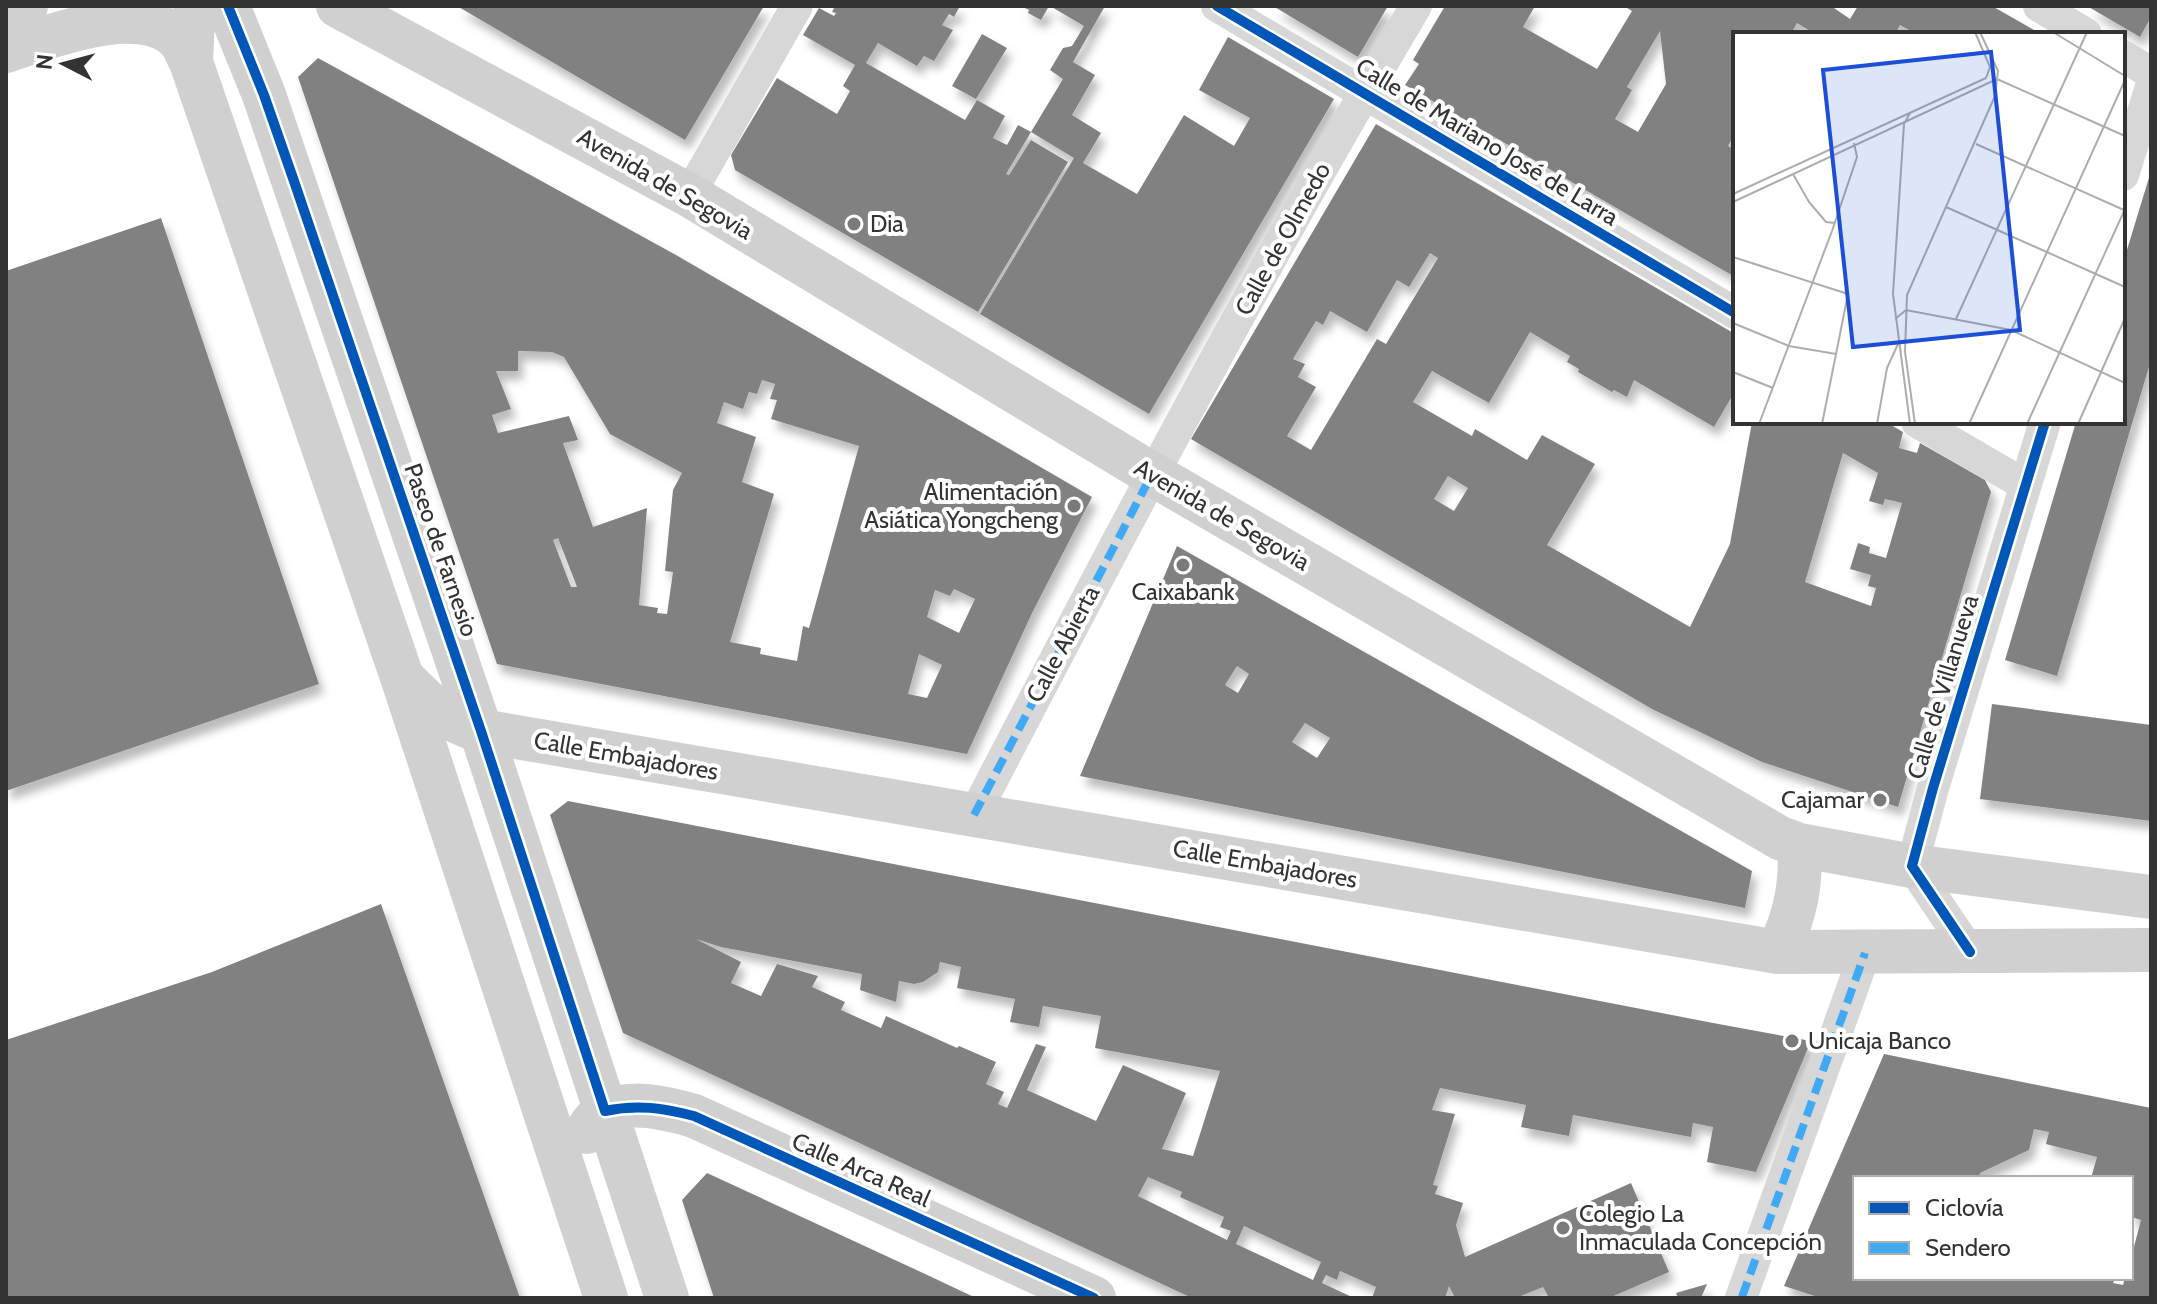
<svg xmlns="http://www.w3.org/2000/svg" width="2157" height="1304" viewBox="0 0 2157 1304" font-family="Cabin,sans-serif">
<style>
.building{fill:#818181;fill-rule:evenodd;filter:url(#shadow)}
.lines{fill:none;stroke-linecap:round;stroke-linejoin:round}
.street{stroke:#d7d7d7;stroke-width:32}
.secondary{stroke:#d0d0d0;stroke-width:44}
.quiet{stroke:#3fa9f5;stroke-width:8;stroke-dasharray:16 8;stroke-linecap:butt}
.cycleway-casing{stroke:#fff;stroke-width:15}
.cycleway{stroke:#0057b8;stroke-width:10}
.poi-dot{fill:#7a7a7a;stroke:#fff;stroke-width:3}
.labels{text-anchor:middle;stroke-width:8;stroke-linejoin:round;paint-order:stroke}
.street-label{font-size:24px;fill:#333;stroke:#fff}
.poi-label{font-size:24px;fill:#333;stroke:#fff;text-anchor:start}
.inset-road{fill:none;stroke:#adadad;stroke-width:2}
.view{fill:#1d4ed8;fill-opacity:0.15;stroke:#1d4ed8;stroke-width:4}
.inset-edge{fill:none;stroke:#333;stroke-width:4}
</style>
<defs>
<filter id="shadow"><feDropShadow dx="5" dy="9" stdDeviation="4" flood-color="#0004"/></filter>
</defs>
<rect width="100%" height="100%" fill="#fff"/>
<path class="building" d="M457,6H764L685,140Z
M835,6H960L954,17L949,14L942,25L953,30L934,61L924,56L917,66L878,43L866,63L965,120L977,100L1005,116L993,138L1007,145L1018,125L1031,132L1006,174L1009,175L1031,140L1068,162L978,312L735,170L731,155L777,78L837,114L850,91L843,86L855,65L803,35L819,8L834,16L836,13L832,12Z
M1021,6H1049L1041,20L1028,13L1029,10Z
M1050,6H1105L1073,62L1095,75L1072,115L1101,133L1083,163L1137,194L1184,115L1234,146L1250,118L1199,90L1228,37L1334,99L1149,414L980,314L1074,158L1031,132L1063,79L1050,70L1063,48L1072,46L1084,26Z
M1273,6H1388L1358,57Z
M1445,6H1535L1523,27L1597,69L1632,11L1624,6H1831L1850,19L1858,6H1992L2041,34H1916L1900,25L1895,34H1815L1797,23L1791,34H1735V134L1728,146L1735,150V277L1405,85L1419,64L1413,60ZM1660,31L1666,84L1638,132L1615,119L1632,90L1627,87Z
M2087,6H2151V17L2140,37Z
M982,34L1007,48L976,99L952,86Z
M318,58L676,255L1092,497L1033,611L967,754L497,664L298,77ZM518,351L552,352L564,357L610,434L682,473L673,490L665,571L673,572L667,614L657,613L658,608L639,605L647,508L593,527L563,443L578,440L569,416L498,433L492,415L511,409L496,371H518ZM762,380L775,384L770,399L777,400L771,419L859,446L809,628L803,626L797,661L760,654L761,648L730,642L774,494L742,482L756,437L717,423L724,402L743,409L749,392L757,394ZM558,538L574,579L577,587H571L553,540ZM954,589L975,599L959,633L927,617L935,590L950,596ZM919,654L942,665L927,698L908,694Z
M1376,124L1735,334V409L1731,408L1733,399L1731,398L1714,427L1634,380L1627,397L1614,390L1612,392L1578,372L1579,369L1567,362L1570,356L1530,332L1489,403L1432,371L1413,402L1472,436L1475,429L1527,460L1542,435L1595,464L1547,545L1690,627L1730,544L1752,422H1886L1903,432L1899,448L1917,453L1920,443L1985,480L1991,492L1898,807L1762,762L1652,709L1191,439ZM1430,253L1438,258L1386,344L1377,339L1311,450L1287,436L1316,387L1298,377L1305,364L1293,359L1316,321L1323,325L1330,311L1367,332L1397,280L1409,287ZM1843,453L1878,473L1869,501L1883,505L1885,499L1902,503L1886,558L1869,553L1870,547L1858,543L1850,569L1871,575L1868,586L1876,588L1871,606L1805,582ZM1448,476L1468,488L1454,511L1434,499Z
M2151,171V360L2057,676L2005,660L2076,422H2123V263Z
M161,218L319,684L6,791V271Z
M1177,546L1752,871L1745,908L1080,776ZM1237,666L1249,674L1238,693L1225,685ZM1305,723L1330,738L1317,758L1292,742Z
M1992,704L2151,725V821L1980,799Z
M568,801L1713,1023L1811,1041L1756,1172L1707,1162L1713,1127L1693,1123L1691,1137L1573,1115L1569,1136L1521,1127L1526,1105L1440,1088L1432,1110L1455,1114L1433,1185L1438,1186L1435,1194L1463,1203L1456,1225L1465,1257L1631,1183L1669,1272L1609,1298H1549L1543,1287L1516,1298H1455L1449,1286L1445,1298H1372L1376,1287L1340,1271L1337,1280L1326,1275L1322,1283L1354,1298H1192L623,1033L550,815ZM696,939L721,947L862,974L860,990L896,1002L899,981L914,984L923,982L938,972L940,962L961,967L957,988L1015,999L1010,1022L1039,1027L1043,1006L1101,1016L1095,1048L1220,1071L1193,1156L1162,1149L1186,1093L1123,1065L1096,1121L1027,1090L1046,1047L1036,1044L1007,1108L998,1104L1004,1092L986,1084L996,1062L959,1046L957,1048L886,1016L881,1028L841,1010L845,1002L812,987L818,976L777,964L761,996L731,983L741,962ZM1148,1177L1182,1192L1180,1197L1224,1217L1220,1227L1231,1231L1227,1240L1138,1196ZM1244,1226L1321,1262L1313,1280L1236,1244Z
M381,904L520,1298H6V1040L212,972Z
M1884,1054L2151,1108V1298H1821L1784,1286ZM2034,1129L2049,1132L2046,1144L2097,1157L2091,1178H2131V1217L2141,1220L2131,1258V1278H2125L2123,1285L2113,1283L2115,1279L2112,1278H1855V1178H1979L1980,1173L2029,1150Z
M707,1173L923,1273L976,1298H714L682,1200Z
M1707,1284L1701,1298H1678L1676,1293Z"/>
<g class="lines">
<path class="street" d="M1217,6L1735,313
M2039,6L2086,34
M2123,56L2151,73
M2123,175L2151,87
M689,195L797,6
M1917,422L2025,485
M974,815C1116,542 1259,270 1416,6
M1970,952L1912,866L1933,788L2045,422
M1741,1298L1865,953"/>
<path class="secondary" d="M228,6L264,95L481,731L667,1298
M338,6L689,195L1152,474L1780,838L1799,845L1912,866L2151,897
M6,13L26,6
M6,51C52,36 142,0 179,40C184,46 187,55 191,62L402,677L606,1298
M191,62L193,20L197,6
M402,677C429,705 443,719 481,731L1778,952L2151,950
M1778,952C1795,916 1802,885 1799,845
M587,1132C605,1092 662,1107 694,1116L1094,1298"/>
<path class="quiet" d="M974,815L1152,474
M1742,1297L1865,953"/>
<g class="cycleway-casing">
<path id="cycleway" d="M228,6L264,95L295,184L481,731L605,1111C637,1104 663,1108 694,1116L1094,1298
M1217,6L1735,313
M1970,952L1912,866L1933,788L2045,422"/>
</g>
<use href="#cycleway" class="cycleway"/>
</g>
<g class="poi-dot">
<circle cx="854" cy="224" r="8"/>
<circle cx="1074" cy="506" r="8"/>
<circle cx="1183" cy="565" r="8"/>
<circle cx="1880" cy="800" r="8"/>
<circle cx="1792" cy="1041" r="8"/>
<circle cx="1563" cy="1228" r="8"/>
</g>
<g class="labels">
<g class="street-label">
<text transform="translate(1487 142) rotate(31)" y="8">Calle de Mariano José de Larra</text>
<text transform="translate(665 184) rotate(30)" y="8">Avenida de Segovia</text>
<text transform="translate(1283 239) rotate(-61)" y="8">Calle de Olmedo</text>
<text transform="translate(1222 515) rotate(30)" y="8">Avenida de Segovia</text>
<text transform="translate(441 550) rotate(71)" y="8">Paseo de Farnesio</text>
<text transform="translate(1063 644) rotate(-62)" y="8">Calle Abierta</text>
<text transform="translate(1943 687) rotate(-73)" y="8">Calle de Villanueva</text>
<text transform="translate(626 756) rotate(10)" y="8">Calle Embajadores</text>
<text transform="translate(1265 864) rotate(10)" y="8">Calle Embajadores</text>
<text transform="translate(861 1170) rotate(24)" y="8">Calle Arca Real</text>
</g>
<g class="poi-label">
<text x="870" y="232">Dia</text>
<text x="1058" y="500" text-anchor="end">Alimentación<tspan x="1058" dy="28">Asiática Yongcheng</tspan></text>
<text x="1183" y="600" text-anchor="middle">Caixabank</text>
<text x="1864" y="808" text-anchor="end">Cajamar</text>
<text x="1808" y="1049">Unicaja Banco</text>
<text x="1579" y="1222">Colegio La<tspan x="1579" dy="28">Inmaculada Concepción</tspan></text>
</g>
</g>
<g transform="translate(1733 32)">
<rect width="392" height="392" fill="#fff"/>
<path class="inset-road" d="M242,0L257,35L253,46M320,0L392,44M264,47L392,104M177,81L171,92L160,262L177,392M243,112L391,178M60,142L76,170L93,190L102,191M0,162L253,46M0,170L264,47M213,175L392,255M0,225L115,262L89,392M162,287L173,278L278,298L392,351M223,287L354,0M0,291L56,314L103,322M0,340L40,356M26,392L99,199L124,125L121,111M144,392L154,336L165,312M182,392L172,320L174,263L262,64L265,39L247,0M236,392L392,48M294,392L392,177M345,392L392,286"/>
<path class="view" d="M258,20L287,298L120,315L90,38Z"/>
<rect width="392" height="392" class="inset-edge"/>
</g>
<rect width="2157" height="1304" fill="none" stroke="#333333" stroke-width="16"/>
<rect x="1853" y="1176" width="280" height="104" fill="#ffffff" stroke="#adadad" stroke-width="2"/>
<rect x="1869" y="1202" width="40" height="12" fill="#0057b8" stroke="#adadad" stroke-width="2"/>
<text x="1925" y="1216" font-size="24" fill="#333333">Ciclovía</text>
<rect x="1869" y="1242" width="40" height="12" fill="#3fa9f5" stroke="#adadad" stroke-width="2"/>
<text x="1925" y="1256" font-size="24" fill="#333333">Sendero</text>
<g transform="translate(64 64) rotate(276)" stroke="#ffffff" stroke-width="6" paint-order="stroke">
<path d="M0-6L14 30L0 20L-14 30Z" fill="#333333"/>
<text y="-12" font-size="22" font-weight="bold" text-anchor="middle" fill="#333333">N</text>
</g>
</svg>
